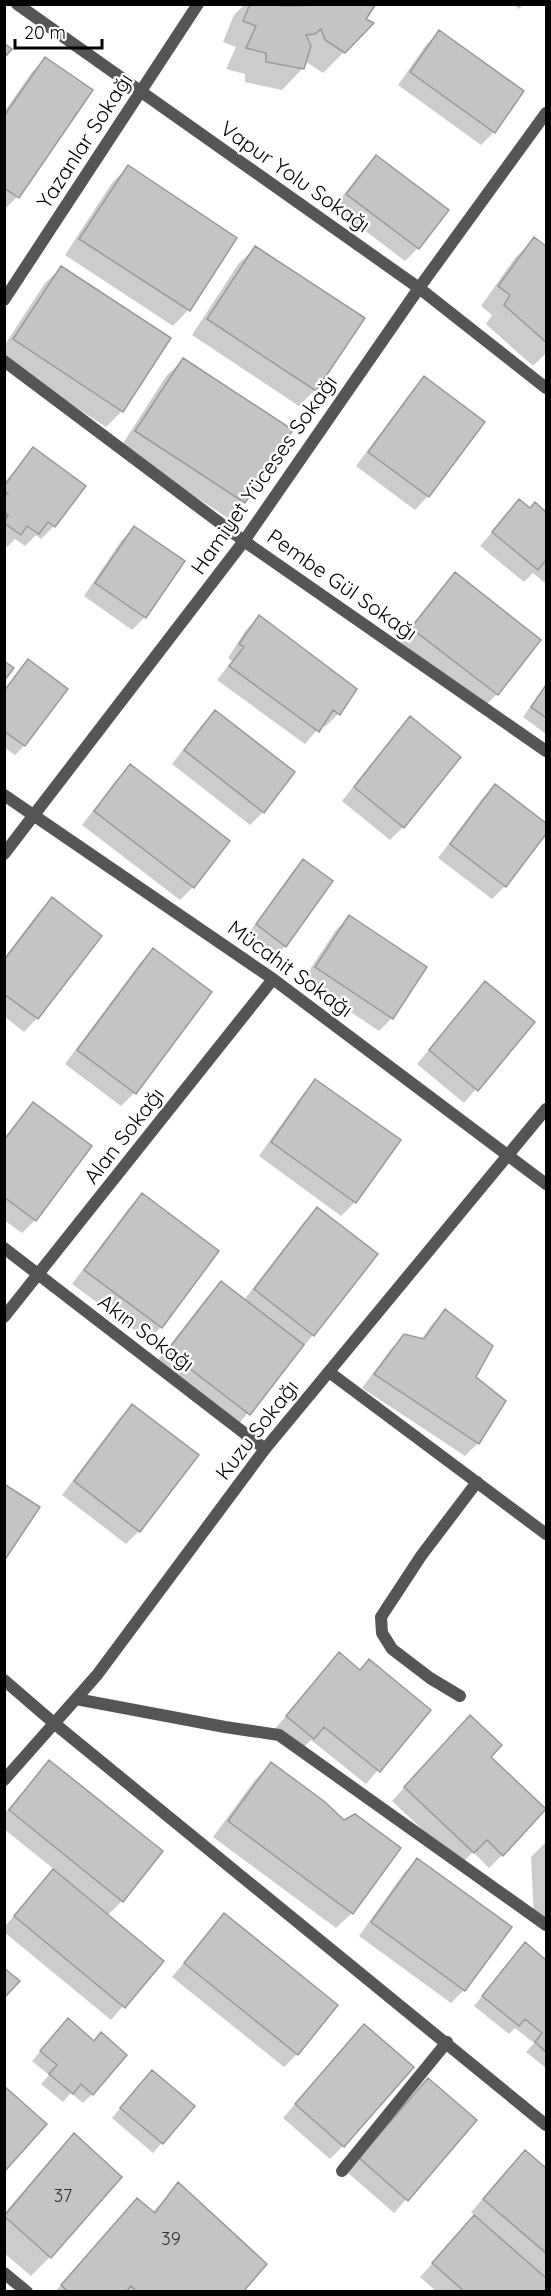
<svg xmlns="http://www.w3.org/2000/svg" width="551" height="2296" viewBox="0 0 551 2296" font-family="Quicksand,sans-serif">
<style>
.shadow{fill:#0003}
.building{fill:#c4c4c4;stroke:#999;stroke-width:1.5}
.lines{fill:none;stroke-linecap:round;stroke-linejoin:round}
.service{stroke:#555;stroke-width:12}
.minor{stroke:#555;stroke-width:12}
.labels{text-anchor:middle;stroke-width:5;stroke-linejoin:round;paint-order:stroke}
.number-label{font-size:18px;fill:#313131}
.street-label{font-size:21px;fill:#000;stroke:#fff}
</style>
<rect width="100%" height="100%" fill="#fff"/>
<path class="shadow" d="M245,4H281V8H296L298,4H374L364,19L372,24L323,73L305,61L303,68L282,90L245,82V74L226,69L236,47L223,42L234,15Z
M513,4H524L519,9Z
M439,32L494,132L481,145L398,85L426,45Z
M45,59L17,197L4,210V112L32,72Z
M376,157L418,248L405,261L334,207L363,170Z
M128,167L235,238L188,310L173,326L65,255L112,183Z
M534,239L546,248V353L533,366L486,324L492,315L481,306L515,258Z
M255,248L315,390L299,406L192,335L239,263Z
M61,268L122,411L106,427L4,360V346L45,283Z
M183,360L291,431L244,502L228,518L120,448L167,375Z
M424,378L483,422L428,496L415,510L356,466L411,392Z
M33,449L84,487L54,526L41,539L36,535L25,546L15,539L7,547L4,545V483Z
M519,501L530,510L546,512V584L533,573L524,582L480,546Z
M134,528L145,617L132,630L84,596L121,541Z
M455,574L539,640L497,694L484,707L399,641L442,587Z
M259,617L338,714L325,727L322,724L305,744L217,680L232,661L228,658L246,630Z
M28,661L66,689L24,746L15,755L4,747V690Z
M546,684V734L523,717Z
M215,712L263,812L250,825L172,764L202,725Z
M410,718L403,827L390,840L342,801L397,731Z
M130,766L193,887L180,900L82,825L117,779Z
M495,786L546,825V831L505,886L492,899L438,858L482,799Z
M304,861L285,946L276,955L248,934L294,870Z
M52,899L100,936L37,1018L24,1032L4,1016V958L39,912Z
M349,917L392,1018L379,1031L303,980L336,930Z
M153,950L210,992L134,1093L121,1106L65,1064L140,963Z
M485,983L533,1022L464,1103L417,1064Z
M316,1081L399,1141L354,1203L341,1216L259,1156L303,1094Z
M33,1104L35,1220L22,1233L4,1220V1138Z
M142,1195L217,1251L161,1327L148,1340L72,1284L129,1208Z
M317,1209L376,1254L313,1335L236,1427L155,1364L208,1296L221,1283L244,1300L304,1222Z
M445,1311L474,1378L478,1443L465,1456L362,1388L391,1349L405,1336L421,1340L432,1324Z
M132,1406L139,1531L126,1544L62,1495L119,1419Z
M339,1654L359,1671L429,1710L366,1784L311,1740L300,1751L274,1730Z
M457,1730L489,1757L502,1855L489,1868L473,1852L460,1865L392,1801Z
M49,1762L122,1901L107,1916L162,1961L111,2020L4,1932V1927L55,1870L4,1829V1814Z
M271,1764L352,1913L336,1928L213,1837L255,1780Z
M546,1842V1919L534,1920L531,1857Z
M417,1860L464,1990L451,2003L359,1936L404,1873Z
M224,1915L297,2054L284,2067L172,1977Z
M525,1944L546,1962V2068L526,2052L534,2043L515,2028L509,2034L474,2006Z
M59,2030L92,2094L83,2103L71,2093L63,2102L41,2084L49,2075L32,2061Z
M351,2039L343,2146L330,2159L283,2118Z
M143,2081L193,2107L153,2153L112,2118Z
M415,2093L475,2121L394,2213L347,2172Z
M74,2135L50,2257L31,2276L4,2253V2214L55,2154Z
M525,2152L546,2170V2292H437L420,2277L475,2216L471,2212Z
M178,2184L241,2292H55L137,2200L152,2213Z"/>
<path class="building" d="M250,4H282V6L376,4L366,19L374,23L345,53L325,40L321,29L315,34L306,35L311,46L304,69L266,62V53L246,48L256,26L243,21Z
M439,30L524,91L495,133L410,72Z
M4,43L12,49L4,58Z
M45,57L93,90L19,198L4,188V116Z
M376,155L449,210L419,249L346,194Z
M128,165L237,238L190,311L79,239Z
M534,237L546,246V342L504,305L510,295L498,286Z
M255,246L365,318L316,391L207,319Z
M61,266L171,338L123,412L13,339Z
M183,358L293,430L245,503L135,431Z
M424,376L485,422L429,497L368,452Z
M33,447L86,486L55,527L48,522L39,534L27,526L21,535L4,523L8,515L4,513V497L8,493L4,491V486Z
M519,499L530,508L535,502L546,512V560L538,570L492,532Z
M134,526L185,561L146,618L95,583Z
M455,572L541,640L498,695L411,628Z
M259,615L357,689L340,715L333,710L319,732L229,666L244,647L239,644Z
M28,659L68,689L25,746L4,731V691Z
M4,661L14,668L4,681Z
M546,685V718L531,707Z
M215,710L295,772L264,813L184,750Z
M410,716L461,757L404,828L354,787Z
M130,764L230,841L194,888L94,811Z
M495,784L546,823V834L506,887L450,844Z
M303,859L333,881L286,947L256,924Z
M52,897L102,936L38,1019L4,994V960Z
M349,915L427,967L393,1019L315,967Z
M153,948L212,992L136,1094L77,1050Z
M485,981L535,1022L478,1091L429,1050Z
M315,1079L401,1140L356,1203L271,1142Z
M33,1102L92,1146L36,1221L4,1197V1140Z
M142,1193L219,1251L162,1328L84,1270Z
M317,1207L378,1254L314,1336L254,1289Z
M221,1281L304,1345L250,1415L167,1351Z
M445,1309L493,1346L476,1377L506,1401L479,1444L374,1374L404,1334L424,1339Z
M132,1404L199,1455L140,1532L74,1481Z
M4,1484L40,1507L4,1561Z
M339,1652L360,1670L369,1659L431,1710L380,1772L324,1727L314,1739L286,1716Z
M470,1715L502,1745L491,1757L546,1809L503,1856L487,1840L474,1853L404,1787Z
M49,1760L163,1851L123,1902L9,1810Z
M271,1762L325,1802L344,1820L355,1814L401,1848L353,1914L228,1821Z
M417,1858L512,1927L465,1991L371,1922Z
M53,1869L164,1961L125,2008L14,1916Z
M224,1913L338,2005L298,2055L184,1963Z
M525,1942L546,1960V2052L535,2042L542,2033L525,2019L519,2026L482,1996Z
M4,1968L20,1981L4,1998Z
M68,2018L94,2041L101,2032L127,2055L93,2095L81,2084L73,2094L49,2074L57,2065L40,2051Z
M364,2024L414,2067L344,2147L295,2104Z
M152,2070L195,2106L163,2144L120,2108Z
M428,2078L477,2120L408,2201L359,2158Z
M4,2086L47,2124L4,2172Z
M74,2133L122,2177L51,2258L4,2216Z
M525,2150L546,2168V2253L483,2199Z
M178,2182L267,2264L243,2292H137L131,2286L126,2292H68L61,2285L137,2198L155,2213Z
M474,2215L546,2278V2292H465L432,2263Z"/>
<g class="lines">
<path class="service" d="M460,1696L430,1678L392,1649L382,1633L381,1617L421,1556L477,1482
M342,2171L447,2042"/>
<path class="minor" d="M17,4L419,288L546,388
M4,300L198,4
M4,361L244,541L546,751
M4,795L273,979L546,1184
M4,854L244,541L419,288L546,113
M4,1248L265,1449
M4,1317L273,979
M329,1372L546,1534
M4,1680L55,1724L546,2125
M76,1699L225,1727L279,1735L546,1925
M4,1780L97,1675L265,1449L546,1109
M4,2273L27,2292"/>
</g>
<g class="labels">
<g class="number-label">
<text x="63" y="2202">37</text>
<text x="171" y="2245">39</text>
</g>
<g class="street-label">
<text transform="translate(85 141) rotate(-57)" y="7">Yazanlar Sokağı</text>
<text transform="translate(295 177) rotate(35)" y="7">Vapur Yolu Sokağı</text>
<text transform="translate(264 475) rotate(-55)" y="7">Hamiyet Yüceses Sokağı</text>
<text transform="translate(342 585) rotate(35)" y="7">Pembe Gül Sokağı</text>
<text transform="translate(290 969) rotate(36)" y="7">Mücahit Sokağı</text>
<text transform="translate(124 1136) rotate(-52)" y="7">Alan Sokağı</text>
<text transform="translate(146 1333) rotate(37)" y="7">Akın Sokağı</text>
<text transform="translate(257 1430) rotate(-52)" y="7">Kuzu Sokağı</text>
</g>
</g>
<rect width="551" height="2296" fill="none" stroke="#000000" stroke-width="12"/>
<path d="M15 39v9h87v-9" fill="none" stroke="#000000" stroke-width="3"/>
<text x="24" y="39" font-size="18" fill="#000000" stroke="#ffffff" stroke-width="4.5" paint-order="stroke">20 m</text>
</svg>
